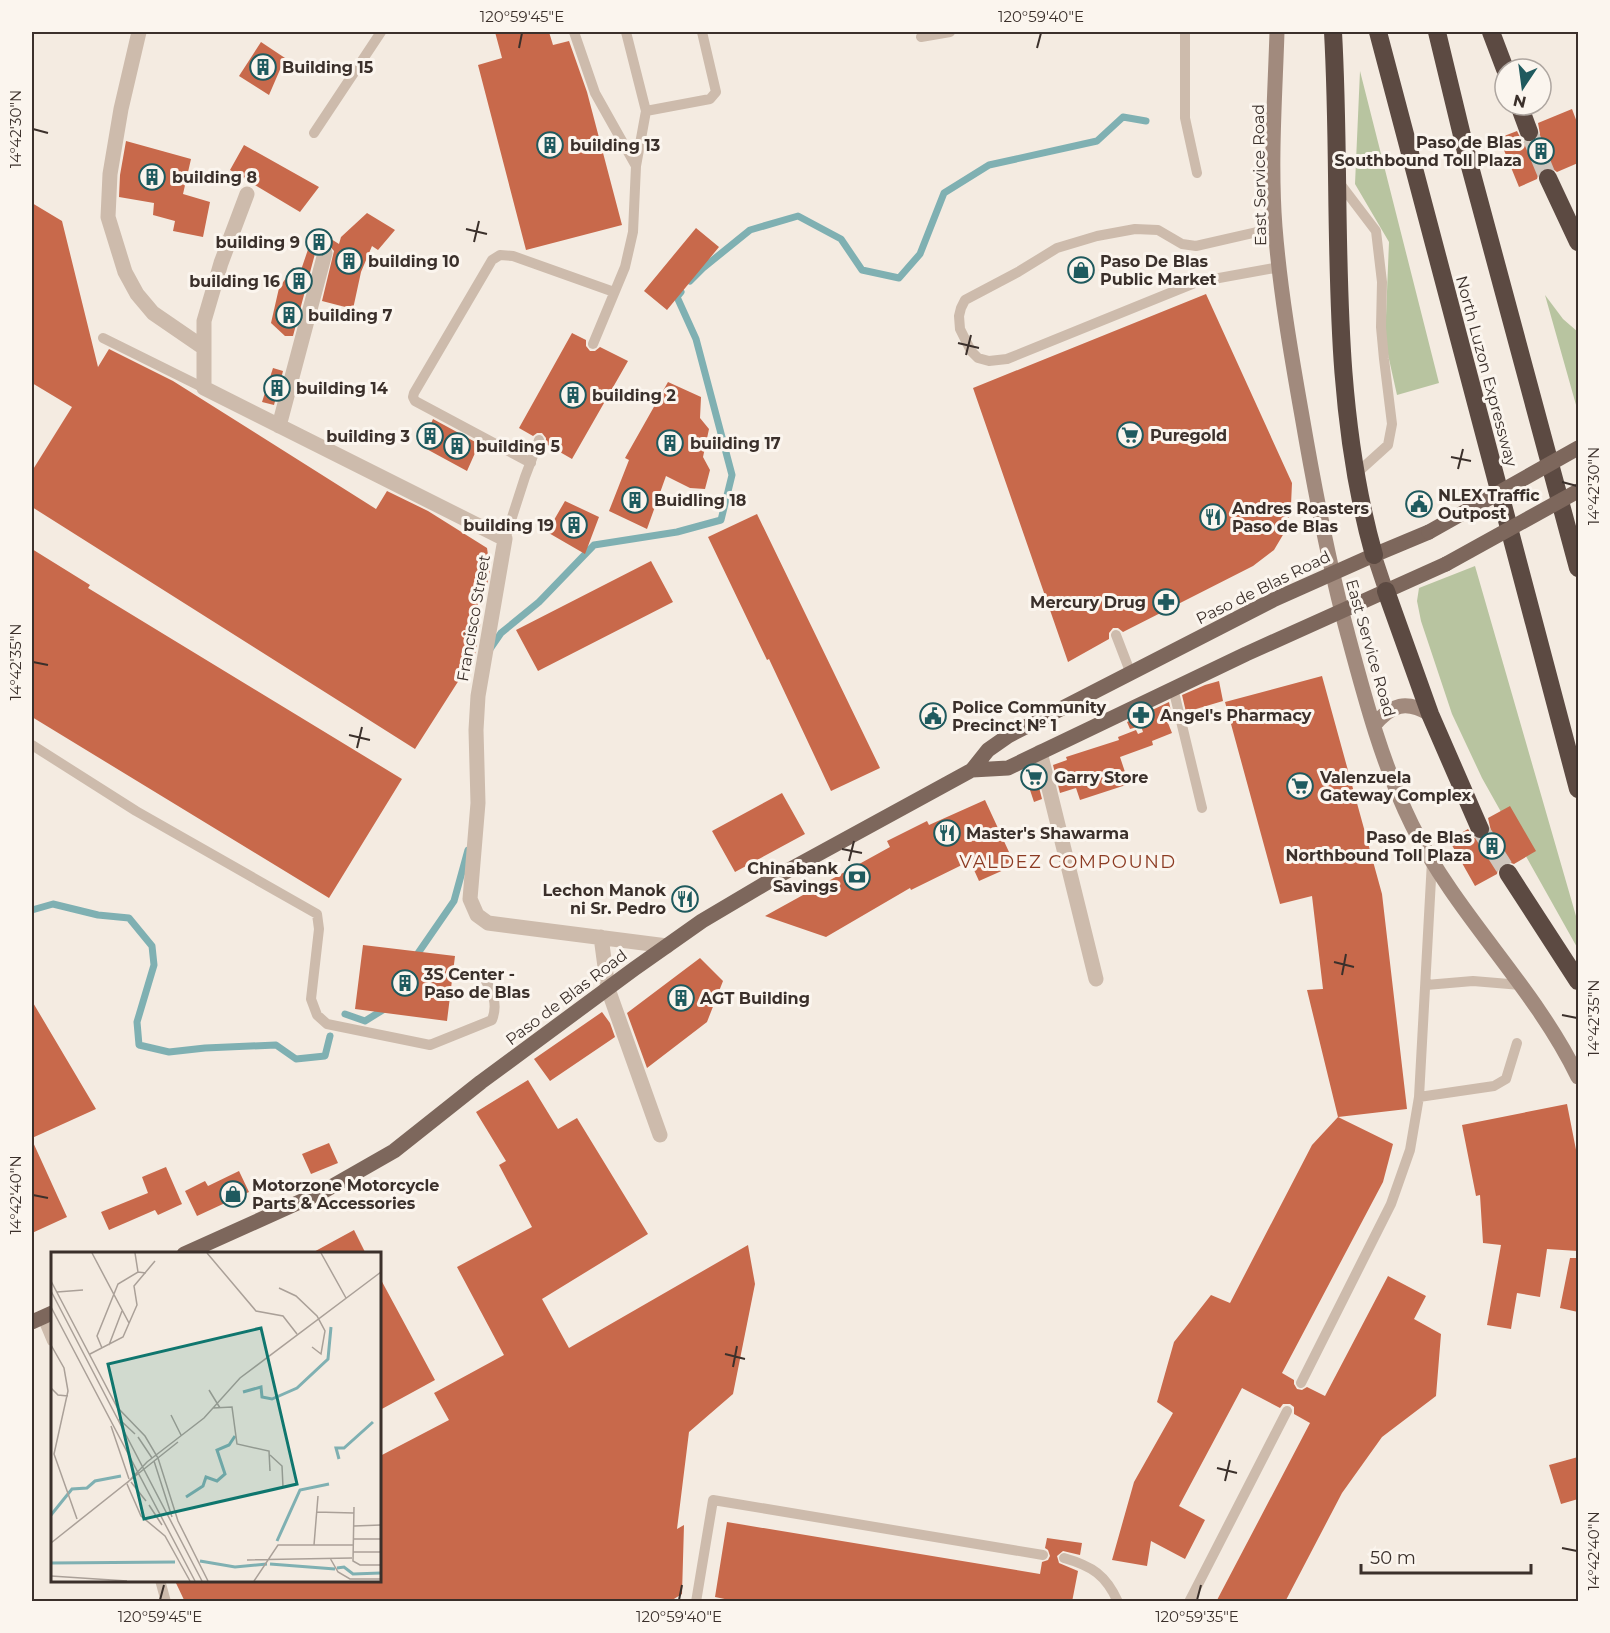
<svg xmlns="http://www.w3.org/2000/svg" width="1610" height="1633" viewBox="0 0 1610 1633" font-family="Montserrat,sans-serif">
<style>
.green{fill:#b8c4a0}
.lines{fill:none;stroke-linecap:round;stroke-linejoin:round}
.stream{stroke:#7fb0b2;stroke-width:7}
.building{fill:#c8694b}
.highway-tunnel{stroke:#cfc6bd;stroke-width:18;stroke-dasharray:18 9;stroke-linecap:butt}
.lane{stroke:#cdbbac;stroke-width:10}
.street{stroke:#cdbbac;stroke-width:15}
.secondary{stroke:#a18a7d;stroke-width:15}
.primary{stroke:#7d675c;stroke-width:15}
.highway{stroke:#5c4a42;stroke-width:18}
.primary-bridge{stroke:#7d675c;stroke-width:15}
.ticks{fill:none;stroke:#3b302b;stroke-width:2}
.labels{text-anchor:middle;stroke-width:6;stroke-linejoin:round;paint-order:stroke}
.poi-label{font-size:16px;font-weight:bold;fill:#3b302b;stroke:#fbf5ee;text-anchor:start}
.street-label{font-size:16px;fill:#3b302b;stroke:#fbf5ee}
.neighbourhood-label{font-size:18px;letter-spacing:1.5px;fill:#8c3b22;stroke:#fbf5ee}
.inset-river{fill:none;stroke:#7fb0b2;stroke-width:3}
.inset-road{fill:none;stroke:#aaa098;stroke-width:1.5}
.view{fill:#0f766e;fill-opacity:0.15;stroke:#0f766e;stroke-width:3}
.inset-edge{fill:none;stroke:#3b302b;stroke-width:3}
.neatline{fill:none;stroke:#3b302b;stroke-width:2}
.ticks-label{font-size:15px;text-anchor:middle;fill:#3b302b}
</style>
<rect width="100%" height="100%" fill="#f4ebe1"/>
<path class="green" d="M1360,71L1439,383L1397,395L1385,341L1389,242L1355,184Z
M1545,295L1563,319L1578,332V412Z
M1475,566L1578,923V949L1482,778L1452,714L1421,621L1417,601L1419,588Z"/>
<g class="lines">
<path class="stream" d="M690,281L703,268L750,230L798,216L841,239L862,270L899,278L920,254L944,193L989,165L1097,141L1123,117L1146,121
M490,649L501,633L539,602L594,545L677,532L721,520L732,475L696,339L677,297L681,292
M32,910L53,904L98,915L129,918L152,946L154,965L137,1022L139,1045L169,1052L205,1048L276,1045L296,1059L325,1056L330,1036
M414,959L454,901L468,850
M345,1014L365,1021L386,1008"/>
</g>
<path class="building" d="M495,32H549L553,45L569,41L587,92L622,225L526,250L478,65L502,58Z
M261,42L285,58L269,95L239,76Z
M1572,109L1578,125V163L1557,172L1550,167L1544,168L1539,172L1537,179L1519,187L1499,138L1517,131L1522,141L1528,143L1533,142L1540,134L1538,123Z
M126,141L191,159L183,194L210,202L203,237L173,231L175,221L153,215L154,203L119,197L120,175Z
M244,145L319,187L300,212L230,170Z
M32,203L62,221L98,367L109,349L173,381L376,509L387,491L428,511L487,548L490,569L486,591L472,614L481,620L475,655L415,749L32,507V471L72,407L32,383Z
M367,213L395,230L378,250L372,246L361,272L353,309L322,301L334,251L328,244H322L316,250L293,336H285L271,323L279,288L293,268L301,270L315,229L339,244L341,237Z
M696,228L719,247L667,310L644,291Z
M1206,294L1292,483L1291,505L1287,528L1274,550L1253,566L1123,632L1118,628H1113L1109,633V639L1068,662L973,388Z
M572,333L586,340V346L590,351H595L600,347L628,361L572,459L546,444V438L542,433H537L533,436L519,428Z
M273,368L283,371L274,405L262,402Z
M668,382L701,397L700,418L709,429L703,457L710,470L705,489L690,488L666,476L647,529L609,511L629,460L625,458Z
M433,419L479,444L467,471L421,446Z
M565,501L599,517L585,554L547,532Z
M757,514L880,768L831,791L769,659L767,660L708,537Z
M32,549L90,585L88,588L402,779L329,898L32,717Z
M651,561L673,602L538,671L516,630Z
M1322,676L1382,894L1407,1109L1338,1117L1307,990L1323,989L1312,896L1280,904L1225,702Z
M1219,681L1223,701L1186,712L1182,695L1205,685Z
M1169,702L1172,716L1166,718L1172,733L1152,741L1153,745L1120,757L1129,784L1080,800L1076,788L1060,793L1053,765L1067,760L1066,757L1119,740L1118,737L1136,730L1138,734L1143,732L1141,726L1130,729L1127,722Z
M1035,772L1042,799L1034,802L1025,775Z
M782,793L805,834L735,872L712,831Z
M985,800L1015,865L979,881L970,861L911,890L910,888L826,937L765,916L890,847L887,841L927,821L929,825Z
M1510,806L1536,851L1514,864L1508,862L1502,863L1498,867L1497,874L1475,886L1449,840L1468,829L1474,838L1485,839L1491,831L1488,818Z
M363,945L455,956L447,1021L355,1009Z
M700,958L723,981L707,1022L647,1068L627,1013Z
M32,1001L96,1109L32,1138Z
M602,1012L610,1023L615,1037L550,1081L534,1059Z
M528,1080L558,1129L577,1118L648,1234L542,1299L569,1348L748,1245L755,1284L733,1394L689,1432L677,1529L684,1525L682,1594L669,1602H185L175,1581H380V1456L449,1420L434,1393L504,1355L457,1267L532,1227L499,1165L506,1161L476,1112Z
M1567,1104L1578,1160V1251L1547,1249L1540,1297L1517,1293L1511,1329L1487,1325L1501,1245L1483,1243L1480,1195L1476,1196L1462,1125Z
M1338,1117L1393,1144L1383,1182L1282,1373L1294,1380V1384L1297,1389L1302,1390L1307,1387L1325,1396L1388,1276L1426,1296L1414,1319L1441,1334L1436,1396L1382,1437L1342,1493L1285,1602H1216L1310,1423L1294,1414V1407L1290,1404H1283L1280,1408L1242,1388L1179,1506L1205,1520L1185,1559L1151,1541L1147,1566L1112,1560L1134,1482L1173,1413L1157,1402L1174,1342L1211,1295L1230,1303L1312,1145Z
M32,1140L67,1217L32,1233Z
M329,1143L338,1163L311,1174L302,1154Z
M166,1167L182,1204L158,1215L155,1210L109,1230L101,1212L148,1193L142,1177Z
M239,1171L249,1192L197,1216L185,1191L205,1181L208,1186Z
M354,1230L366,1254H310Z
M1570,1258H1578V1312L1560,1308Z
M380,1278L435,1380L380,1410Z
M1578,1457V1499L1561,1504L1549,1465Z
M727,1522L1040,1574L1042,1562L1048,1560L1050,1556L1048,1550L1045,1548L1047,1538L1082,1543L1080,1555L1063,1551L1057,1556L1059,1563L1078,1571L1072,1602H739L715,1597Z"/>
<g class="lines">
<path class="highway-tunnel" d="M1529,132L1548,178
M1480,829L1508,873"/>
<path class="lane" d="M574,32L595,93L636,166
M1185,32V118L1197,173
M921,37L950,32
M646,111L710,99L716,92L702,32
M314,133L381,32
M1338,181L1376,231L1382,282L1381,327L1384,359L1392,424L1388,445L1357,473
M1275,228L1196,246L1182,244L1158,230L1135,229L1097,236L1057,248L1018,272L965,300L961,308L959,316L960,329L971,351L978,358L989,361L1007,359L1197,282L1280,267
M103,338L204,388
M593,344L625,267L633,232L636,166L646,111L626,32
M531,463L415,401L413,397L414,393L492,260L500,255L513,256L614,292
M505,539L525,477L539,440
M1116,635L1131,674
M1173,688L1202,808
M32,745L136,811L317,914L319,929L311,999L317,1015L327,1024L430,1045L492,1020C499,1002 491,990 482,974
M1426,985L1473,981L1521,985
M1419,1097L1494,1086L1506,1079L1517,1043
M42,1317L52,1341
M1301,1383L1391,1204L1410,1150L1419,1097L1432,861
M1064,1558C1092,1566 1106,1575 1118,1602
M160,1580L166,1602
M696,1602L713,1500L1043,1555
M1189,1602L1287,1411"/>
<path class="street" d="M139,32L121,109L110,174L108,217L125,272L137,294L153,313L204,348
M247,194L221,263L204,321V388L505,539L478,696L476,730L478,803L470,899L477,915L488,923L667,946
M279,426L325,253
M1040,752L1096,979
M601,937L608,989L660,1135"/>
<path class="secondary" d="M1277,32C1275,96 1270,163 1275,227C1280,290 1291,354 1302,416C1314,486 1327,555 1345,624C1363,691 1381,762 1412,825C1457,916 1534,986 1578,1077
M1374,725C1392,704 1406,700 1430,714"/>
<path class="primary" d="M1374,555L1386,591
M972,770L1008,768L1246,654L1446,564
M184,1254L324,1191L394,1151L481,1082L634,969L702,921L778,876L972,770L988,750L1008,736L1273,600L1374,555L1429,532
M32,1322L52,1313"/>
<path class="highway" d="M1333,32C1343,206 1326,385 1374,555
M1378,32L1578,789
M1437,32L1465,148L1578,568
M1491,32L1505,69
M1519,105L1529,132
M1548,178L1578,242
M1386,591L1430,714L1480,829
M1508,873L1578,981"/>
<path class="primary-bridge" d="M1429,532L1578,448
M1446,564L1578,491"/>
</g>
<path class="ticks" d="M519,48L522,33M1037,48L1041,33M33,129L48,133M466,229L487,234M474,242L479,221M958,343L979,348M966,355L971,335M1451,457L1471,461M1458,469L1463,449M1562,482L1577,486M33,662L48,665M349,735L370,740M357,748L362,727M842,849L862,853M849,861L854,841M1334,962L1354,967M1342,975L1346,954M1562,1015L1577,1018M33,1195L48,1198M725,1354L745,1359M733,1367L737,1346M1217,1468L1237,1473M1225,1481L1230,1460M1562,1548L1577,1551M160,1600L164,1585M679,1600L682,1585M1197,1600L1201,1585"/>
<defs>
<g id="building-ring" transform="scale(1.35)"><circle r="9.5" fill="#fbf5ee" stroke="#1f5a5e" stroke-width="1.5"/><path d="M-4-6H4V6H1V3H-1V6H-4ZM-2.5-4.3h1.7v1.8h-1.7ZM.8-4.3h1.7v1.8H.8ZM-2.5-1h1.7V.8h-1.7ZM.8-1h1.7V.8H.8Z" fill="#1f5a5e"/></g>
<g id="shop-ring" transform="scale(1.35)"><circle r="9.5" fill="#fbf5ee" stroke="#1f5a5e" stroke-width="1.5"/><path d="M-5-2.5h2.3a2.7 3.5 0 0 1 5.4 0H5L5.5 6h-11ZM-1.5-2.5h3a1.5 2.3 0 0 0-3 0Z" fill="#1f5a5e"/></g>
<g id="supermarket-ring" transform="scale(1.35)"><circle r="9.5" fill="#fbf5ee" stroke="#1f5a5e" stroke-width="1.5"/><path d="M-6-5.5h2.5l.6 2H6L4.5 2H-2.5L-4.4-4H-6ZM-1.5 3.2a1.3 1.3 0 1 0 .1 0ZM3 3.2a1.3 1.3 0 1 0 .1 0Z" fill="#1f5a5e"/></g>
<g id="civic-ring" transform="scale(1.35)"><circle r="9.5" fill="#fbf5ee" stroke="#1f5a5e" stroke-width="1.5"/><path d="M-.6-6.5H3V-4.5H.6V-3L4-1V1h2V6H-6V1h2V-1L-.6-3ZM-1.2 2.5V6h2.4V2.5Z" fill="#1f5a5e"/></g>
<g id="restaurant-ring" transform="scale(1.35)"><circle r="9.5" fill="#fbf5ee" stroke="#1f5a5e" stroke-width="1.5"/><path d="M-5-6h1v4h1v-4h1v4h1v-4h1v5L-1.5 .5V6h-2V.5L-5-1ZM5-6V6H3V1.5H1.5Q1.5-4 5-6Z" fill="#1f5a5e"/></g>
<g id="pharmacy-ring" transform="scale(1.35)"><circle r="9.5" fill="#fbf5ee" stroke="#1f5a5e" stroke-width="1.5"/><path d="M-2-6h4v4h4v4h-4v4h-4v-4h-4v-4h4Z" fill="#1f5a5e"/></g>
<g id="bank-ring" transform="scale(1.35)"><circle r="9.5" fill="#fbf5ee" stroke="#1f5a5e" stroke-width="1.5"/><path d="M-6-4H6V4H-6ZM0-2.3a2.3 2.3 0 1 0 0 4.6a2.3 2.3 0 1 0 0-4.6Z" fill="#1f5a5e"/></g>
</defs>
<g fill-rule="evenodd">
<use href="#building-ring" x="263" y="67"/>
<use href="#building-ring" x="550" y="145"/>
<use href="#building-ring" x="1541" y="151"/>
<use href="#building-ring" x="152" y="177"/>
<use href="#building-ring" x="319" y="242"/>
<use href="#building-ring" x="349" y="261"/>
<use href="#shop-ring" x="1081" y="270"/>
<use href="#building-ring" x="299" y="281"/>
<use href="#building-ring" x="289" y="315"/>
<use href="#building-ring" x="277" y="388"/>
<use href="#building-ring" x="573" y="395"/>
<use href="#supermarket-ring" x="1130" y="435"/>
<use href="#building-ring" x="430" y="436"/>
<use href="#building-ring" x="670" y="443"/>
<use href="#building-ring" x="457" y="446"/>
<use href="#building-ring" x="635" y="500"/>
<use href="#civic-ring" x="1419" y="504"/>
<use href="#restaurant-ring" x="1213" y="517"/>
<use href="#building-ring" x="574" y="525"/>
<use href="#pharmacy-ring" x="1166" y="602"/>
<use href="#pharmacy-ring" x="1141" y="715"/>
<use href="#civic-ring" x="933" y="716"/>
<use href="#supermarket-ring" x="1034" y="777"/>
<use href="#supermarket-ring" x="1300" y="786"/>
<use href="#restaurant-ring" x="947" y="833"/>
<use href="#building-ring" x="1492" y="846"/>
<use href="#bank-ring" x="857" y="877"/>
<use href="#restaurant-ring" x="685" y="899"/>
<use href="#building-ring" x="405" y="983"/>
<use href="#building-ring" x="681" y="998"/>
<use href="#shop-ring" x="233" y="1194"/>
</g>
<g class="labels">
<g class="poi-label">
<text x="282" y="73">Building 15</text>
<text x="1522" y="148" text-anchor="end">Paso de Blas<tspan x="1522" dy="18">Southbound Toll Plaza</tspan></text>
<text x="570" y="151">building 13</text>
<text x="172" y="183">building 8</text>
<text x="300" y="248" text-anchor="end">building 9</text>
<text x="368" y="267">building 10</text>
<text x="1100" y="267">Paso De Blas<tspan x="1100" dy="18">Public Market</tspan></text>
<text x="280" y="287" text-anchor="end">building 16</text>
<text x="308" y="321">building 7</text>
<text x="296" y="394">building 14</text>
<text x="592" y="401">building 2</text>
<text x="1150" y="441">Puregold</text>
<text x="410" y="442" text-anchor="end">building 3</text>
<text x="690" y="449">building 17</text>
<text x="476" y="452">building 5</text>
<text x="1438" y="501">NLEX Traffic<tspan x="1438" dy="18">Outpost</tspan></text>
<text x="654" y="506">Buidling 18</text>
<text x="1232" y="514">Andres Roasters<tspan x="1232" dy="18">Paso de Blas</tspan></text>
<text x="554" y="531" text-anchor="end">building 19</text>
<text x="1146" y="608" text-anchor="end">Mercury Drug</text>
<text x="952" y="713">Police Community<tspan x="952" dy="18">Precinct № 1</tspan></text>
<text x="1160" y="721">Angel's Pharmacy</text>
<text x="1054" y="783">Garry Store</text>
<text x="1320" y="783">Valenzuela<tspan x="1320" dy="18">Gateway Complex</tspan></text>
<text x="966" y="839">Master's Shawarma</text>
<text x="1472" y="843" text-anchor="end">Paso de Blas<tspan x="1472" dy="18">Northbound Toll Plaza</tspan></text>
<text x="838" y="874" text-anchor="end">Chinabank<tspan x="838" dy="18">Savings</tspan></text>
<text x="666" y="896" text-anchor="end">Lechon Manok<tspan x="666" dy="18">ni Sr. Pedro</tspan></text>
<text x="424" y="980">3S Center -<tspan x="424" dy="18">Paso de Blas</tspan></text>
<text x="700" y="1004">AGT Building</text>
<text x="252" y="1191">Motorzone Motorcycle<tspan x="252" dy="18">Parts &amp; Accessories</tspan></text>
</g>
<g class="street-label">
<text transform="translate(1259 175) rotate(-91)" y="6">East Service Road</text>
<text transform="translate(1487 371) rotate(75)" y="6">North Luzon Expressway</text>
<text transform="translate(1263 587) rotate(-26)" y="6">Paso de Blas Road</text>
<text transform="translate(473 618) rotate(-80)" y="6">Francisco Street</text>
<text transform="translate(1371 648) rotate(74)" y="6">East Service Road</text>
<text transform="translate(566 997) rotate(-37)" y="6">Paso de Blas Road</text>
</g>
<g class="neighbourhood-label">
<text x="1068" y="868">VALDEZ COMPOUND</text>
</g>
</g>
<g transform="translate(51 1252)">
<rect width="330" height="330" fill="#f4ebe1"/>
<path class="inset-river" d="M192,140L210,135L211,145L221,147L246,136L277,107L280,75M288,207L285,196H293L322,170M135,245L152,234L155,225L166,229L174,222L166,198L178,193L184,184M0,263L21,237L36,236L44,229L70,224M226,289L249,238L278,232M149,309L184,315L216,312M0,311L124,310M219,312L284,317M286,316L293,315L302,322L330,321"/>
<path class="inset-road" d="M41,1L78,71M84,1L87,20M156,1L205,59L232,64L246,82M270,1L295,46M0,29L66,155L94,184L107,206L127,269L157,329M228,36L245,44L266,64L274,79L270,102L261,95M0,39L151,329M6,40L32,38M0,55L144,329M0,93L13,116L17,139L3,202L26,267M58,93L71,59M51,96L46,84L67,32L87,20L95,21M39,102L72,85L86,53L83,34L104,9M0,136L7,143L17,144M158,138L169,156M162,156L181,155L186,192L218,199L219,219M120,163L130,183M68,167L84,182M60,174L78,227M87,185L101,206M219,203L231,214L232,235M103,209L121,265M80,230L95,249M76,231L96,210L153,166L189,126L330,20M76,232L90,264L114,284L139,329M98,253L111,273M303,255L302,309L309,313H330M265,260L303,261M303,274L330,273M302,287H330M0,291L127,190M263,293L267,244M302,300H330M279,306L287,320L299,327H330M196,308L301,306M0,324L76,329M203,329L227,293H302"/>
<path class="view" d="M210,76L246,232L93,267L57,112Z"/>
<rect width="330" height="330" class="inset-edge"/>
</g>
<rect width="1610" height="1633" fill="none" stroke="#fbf5ee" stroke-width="66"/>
<g transform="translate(1523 87) rotate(193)"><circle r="28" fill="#fbf5ee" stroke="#aea6a0" stroke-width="1.5"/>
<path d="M0-4.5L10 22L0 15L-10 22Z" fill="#1f5a5e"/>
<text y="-9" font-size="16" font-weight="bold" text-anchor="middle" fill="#3b302b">N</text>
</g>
<path d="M1361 1564v9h170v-9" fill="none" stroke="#3b302b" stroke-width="3"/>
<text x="1370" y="1564" font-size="18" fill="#3b302b" stroke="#fbf5ee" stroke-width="4.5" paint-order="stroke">50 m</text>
<rect x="33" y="33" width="1544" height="1567" class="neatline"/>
<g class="ticks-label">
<text x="522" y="22">120°59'45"E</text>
<text x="1041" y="22">120°59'40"E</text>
<text transform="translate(16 129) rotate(-90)" y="5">14°42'30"N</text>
<text transform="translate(1594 486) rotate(-90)" y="5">14°42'30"N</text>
<text transform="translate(16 662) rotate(-90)" y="5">14°42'35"N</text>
<text transform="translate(1594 1018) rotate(-90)" y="5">14°42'35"N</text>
<text transform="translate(16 1195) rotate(-90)" y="5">14°42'40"N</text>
<text transform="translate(1594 1551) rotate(-90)" y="5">14°42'40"N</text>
<text x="160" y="1622">120°59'45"E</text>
<text x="679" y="1622">120°59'40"E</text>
<text x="1197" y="1622">120°59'35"E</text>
</g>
</svg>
